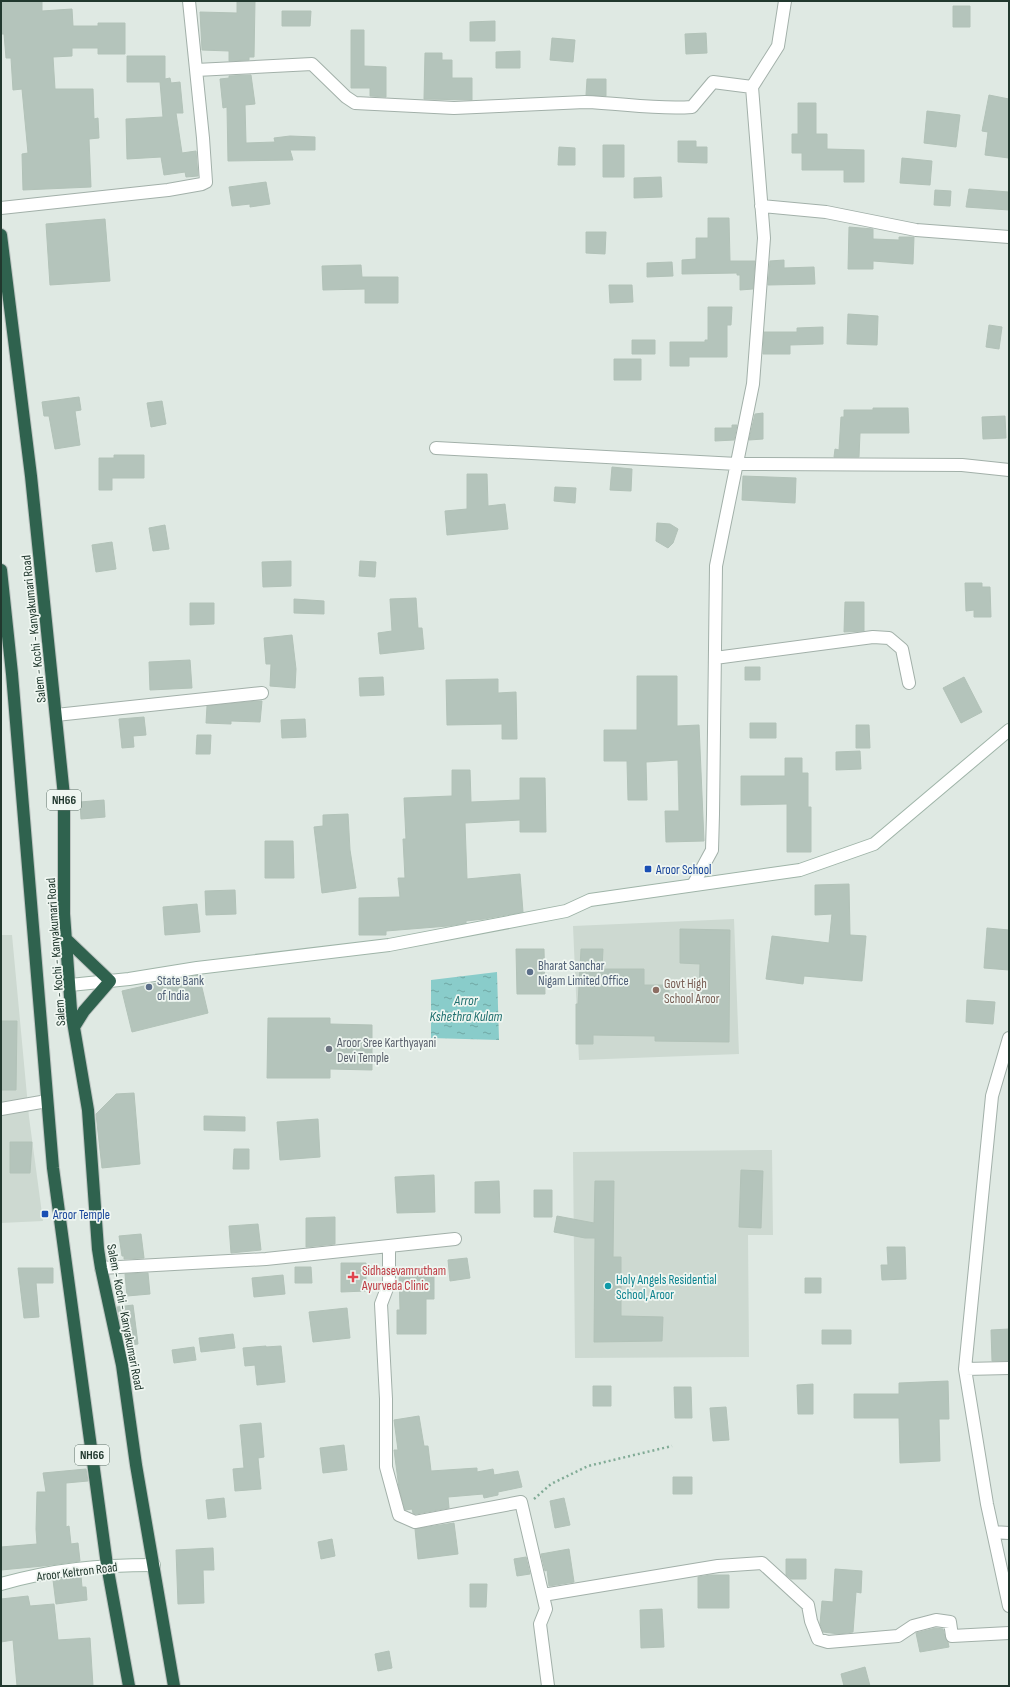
<svg xmlns="http://www.w3.org/2000/svg" width="1010" height="1687" viewBox="0 0 1010 1687" font-family="'Sofia Sans Condensed',sans-serif">
<style>
.built{fill:#cdd9d1}
.water{fill:url(#water-ripples)}
.building{fill:#b4c4bb;stroke:#b2c2b8}
.lines{fill:none;stroke-linecap:round;stroke-linejoin:round}
.street-casing{stroke:#a2b0a9;stroke-width:14}
.secondary-casing{stroke:#9fb4a8;stroke-width:14}
.highway-casing{stroke:#bcc3c0;stroke-width:14}
.path{stroke:#81ab96;stroke-width:2.5;stroke-dasharray:2 3;stroke-linecap:butt}
.street{stroke:#fff;stroke-width:12}
.secondary{stroke:#fff;stroke-width:12}
.highway{stroke:#2f624e;stroke-width:12}
.transit-dot{fill:#1a4fb4;stroke:#eff6f1;stroke-width:1.5}
.service-dot{fill:#5c6f8a;stroke:#eff6f1;stroke-width:1.5}
.education-dot{fill:#8d6e63;stroke:#eff6f1;stroke-width:1.5}
.worship-dot{fill:#6b7280;stroke:#eff6f1;stroke-width:1.5}
.health-dot{fill:#e0444e;stroke:#eff6f1;stroke-width:1.5}
.culture-dot{fill:#0f9aa8;stroke:#eff6f1;stroke-width:1.5}
.labels{text-anchor:middle;stroke-width:3.5;stroke-linejoin:round;paint-order:stroke}
.shield{fill:#eff6f1;stroke:#5f7168;stroke-width:1}
.shield-label{font-size:12px;font-weight:bold;fill:#21382e}
.street-label{font-size:13px;fill:#21382e;stroke:#eff6f1}
.transit-label{font-size:13px;fill:#164399;stroke:#eff6f1;text-anchor:start}
.service-label{font-size:13px;fill:#4e5e75;stroke:#eff6f1;text-anchor:start}
.education-label{font-size:13px;fill:#785e54;stroke:#eff6f1;text-anchor:start}
.worship-label{font-size:13px;fill:#5b616d;stroke:#eff6f1;text-anchor:start}
.health-label{font-size:13px;fill:#be3a42;stroke:#eff6f1;text-anchor:start}
.culture-label{font-size:13px;fill:#0d838f;stroke:#eff6f1;text-anchor:start}
.water-label{font-size:14px;font-style:italic;fill:#1f706f;stroke:#eff6f1}
</style>
<defs>
<pattern id="water-ripples" width="26" height="14" patternUnits="userSpaceOnUse"><rect width="26" height="14" fill="#89ccca"/><path d="M2 4q2-2 4 0t4 0M15 11q2-2 4 0t4 0" fill="none" stroke="#70a7a4"/></pattern>
</defs>
<rect width="100%" height="100%" fill="#dfe9e3"/>
<path class="built" d="M734,919L739,1054L579,1060L573,926Z
M1,935H12L29,1117L43,1221L1,1223Z
M772,1150L773,1235H748L749,1357L575,1358L573,1152Z"/>
<path class="water" d="M497,972L499,1040L431,1038V980Z"/>
<path class="building" d="M1,1H42V11L72,9L73,26H98V23H125V54H98V48H72V56L53,57L55,89H93L94,119L98,118L99,138L89,139L91,187L23,190L22,154L28,153L22,89L13,90L11,58H6L4,34H1Z
M237,1H255L254,57H249V60L229,61V51L202,50L200,12L237,13Z
M953,6H970V27H953Z
M282,11H311L310,26H282Z
M495,21V41H470V22Z
M351,30H364V66L386,67V97L370,96V88H351Z
M706,33L707,53L686,54L685,34Z
M552,38L575,40L573,62L550,60Z
M520,51V68H496V52Z
M425,53H442V60H452V78H472V100L424,99Z
M127,56H165V79L170,78L171,83L180,82L183,113H176L182,153L196,151L198,176L186,177L185,172L164,175L161,157L127,159L126,119L163,117L160,82H127Z
M251,75L255,104L245,105L246,143L275,142L274,138L290,136L315,137V150H290L293,160L228,161L227,107L223,108L220,79L229,78V76Z
M587,79H606V96L586,95Z
M989,95L1009,99V158L985,155L988,132L982,131Z
M798,103H816V134H827V149L864,150V182H844V170H802V153H792V134H798Z
M927,111L960,115L956,147L924,143Z
M678,141H696V147H707V163L678,162Z
M603,145H624V177H603Z
M559,147L575,148V165H558Z
M902,158L932,161L930,185L900,183Z
M661,177L662,197L634,198V178Z
M266,182L270,204L250,207V204L232,206L229,187Z
M969,189L1009,192V210L966,207Z
M935,190L951,191L950,206L934,205Z
M708,218H729L730,261H755L753,289L740,290V275H737V273L682,274V260L696,259V238H708Z
M105,219L110,281L50,285L46,224Z
M849,227L873,229V239L899,240V237H914L913,264L873,261V269H848Z
M586,232H606L605,254L586,253Z
M784,260V268L814,267L815,284L768,285L770,261Z
M672,262L673,276L647,277V263Z
M361,265L362,277H398V303H365V289L323,290L322,266Z
M609,285H632L633,302L610,303Z
M708,307H732L731,325H727V357H689V366H670V342H705V340H708Z
M848,314L878,316L877,345L847,344Z
M989,325L1002,327L999,349L986,347Z
M823,327V344L790,345V354H763L764,332H797V328Z
M632,340H655V354H632Z
M614,359H641V380H614Z
M79,397L81,410L75,411L80,445L55,449L49,416H44L42,402Z
M162,401L166,424L151,427L147,403Z
M873,408H908L909,433H860L859,457H834L835,449L839,450L841,417H844V410H873Z
M763,413V439L749,440L755,414Z
M1005,416L1006,438L983,439L982,417Z
M732,425H737L734,440L715,441V428H732Z
M114,455H144V478H112V490H99V458H114Z
M612,467L632,469L631,491L610,490Z
M467,474H487L488,506L505,504L508,529L447,535L445,511L467,509Z
M743,476L796,478L795,503L742,500Z
M555,487L576,488L575,503L554,501Z
M657,523L670,524L678,529L673,543L668,548L656,541Z
M165,525L169,549L153,551L149,528Z
M112,542L116,569L96,572L92,545Z
M291,561V586L263,587L262,562Z
M360,561L376,562L375,577L359,576Z
M965,583H982V587H990L991,617H974V610L966,611Z
M416,598L418,628H422L424,649L380,654L378,633L392,631L390,599Z
M294,599L324,601V614L294,613Z
M845,602H864V631L844,632Z
M190,603H214V624L190,625Z
M292,635L296,669L295,688L270,686L271,664H266L264,638Z
M190,660L192,688L150,690L149,662Z
M745,667H760V680H745Z
M637,676H677V726L699,725L704,841L666,842L665,811H679L678,760L646,762L647,800H628L627,761H604V730H637Z
M383,677L384,695L360,696L359,678Z
M964,677L982,712L961,723L943,688Z
M498,679V693L516,692L517,739H502V724L447,725L446,680Z
M257,701H262L260,722L231,721V724L206,723L207,706Z
M144,717L146,735L133,736L134,747L122,748L119,719Z
M305,719L306,737L282,738L281,720Z
M750,723H776V738H750Z
M856,725H869L870,748H856Z
M197,735H211L210,754H196Z
M860,751L861,769L836,770V752Z
M785,758H802V773H808V807H811V852H787V804L741,805V776H785Z
M452,770H470L471,802L520,800V778H545L546,832H520V820L465,823L467,879L520,874L523,912L484,919L466,921V923L448,926L386,931V935H359V898L400,897L398,878H405L403,839H406L404,798L452,796Z
M104,800L105,817L81,819L80,802Z
M348,814L350,850L356,888L322,893L314,827L323,826V815Z
M265,841H293L294,878H265Z
M849,884L850,935L866,936L862,981L804,976L803,984L766,979L772,936L829,943L832,914L815,915V885Z
M235,890L236,914L206,915L205,891Z
M197,904L200,932L165,935L163,907Z
M987,928L1009,930V970L984,968Z
M680,929L730,930L729,1042L655,1041V1036L593,1035V1044H576V1004H578L581,949H603L602,969H644V985H669V998L699,999L700,964L680,963Z
M516,949H544L545,994H517Z
M199,975L208,1013L132,1032L122,991L166,981Z
M967,1000L995,1002L993,1024L966,1022Z
M268,1018H330V1024L372,1025V1070L330,1069V1078H267Z
M1,1021H17L16,1090H1Z
M134,1093L140,1164L102,1168L96,1114L116,1094Z
M204,1116L245,1117V1131L204,1130Z
M318,1119L320,1157L280,1160L277,1122Z
M10,1142H32L30,1173H10Z
M234,1149H249V1169H233Z
M741,1170L763,1171L761,1228L739,1227Z
M434,1175L435,1212L397,1213L395,1177Z
M499,1181L500,1213H475V1182Z
M595,1181H614L613,1257H621V1316L663,1317L662,1341L594,1342L595,1238H585L554,1232L557,1216L594,1223Z
M534,1190H552V1217H534Z
M335,1217V1244L306,1247V1218Z
M258,1224L261,1250L231,1253L229,1226Z
M141,1234L144,1258L124,1259V1256H122L119,1236Z
M887,1247H905L906,1279L882,1280L881,1265H888Z
M467,1258L470,1278L450,1281L448,1260Z
M341,1263H366V1291L341,1292Z
M295,1267H311L312,1283H295Z
M18,1268H53V1283H36L39,1317L24,1318Z
M434,1271V1299H426V1334H397V1310H400L399,1272Z
M148,1273L150,1294L127,1296L125,1274Z
M283,1275L285,1294L254,1297L252,1278Z
M805,1278H821V1293H805Z
M133,1305L138,1344L125,1346L117,1307Z
M347,1308L350,1338L313,1342L309,1312Z
M1009,1329V1361H992L991,1330Z
M822,1330H851V1344H822Z
M233,1334L235,1348L201,1352L199,1338Z
M266,1346V1347L281,1346L285,1382L257,1385L255,1365L245,1366L243,1348Z
M194,1347L196,1360L174,1363L172,1350Z
M948,1381L949,1419H939L940,1461L900,1463L899,1418H854V1394H899V1383Z
M813,1384V1414H798L797,1385Z
M593,1386H611V1406H593Z
M674,1387H691L692,1418H675Z
M726,1407L729,1440L713,1441L710,1408Z
M419,1416L424,1446H428L431,1471L477,1468V1472L493,1469L494,1475L518,1471L522,1487L498,1492V1495L484,1498L483,1494L448,1497L449,1508L416,1514L413,1513L412,1509L405,1510L399,1488L394,1450H398L394,1420Z
M261,1423L264,1457L258,1458L261,1489L235,1491L233,1469L244,1468L240,1425Z
M344,1445L347,1470L323,1473L320,1448Z
M86,1469L88,1481L66,1483V1527L69,1526L71,1544L78,1543L80,1561L43,1566L1,1570V1547L37,1544L36,1529L37,1492H46L43,1473Z
M673,1477H692V1494H673Z
M224,1498L226,1517L208,1519L206,1500Z
M564,1498L570,1525L555,1528L550,1501Z
M454,1523L458,1554L418,1559L415,1529Z
M332,1539L335,1556L321,1559L318,1542Z
M213,1548L214,1570H203L204,1603L178,1604L176,1550Z
M569,1549L574,1582L549,1586L547,1570L545,1571L541,1554Z
M526,1557L530,1574L517,1576L514,1559Z
M786,1559H806V1579H791L786,1575Z
M835,1569L862,1571L861,1593L856,1592L853,1632L839,1634L823,1632L820,1624L822,1601L833,1602Z
M711,1575H729V1608H698V1577Z
M81,1576L82,1587H86L87,1600L56,1604L53,1580Z
M470,1584H487L486,1607H470Z
M28,1596L30,1606L54,1604L58,1640L90,1638L93,1686H17L13,1640L1,1642V1599Z
M662,1609L664,1647L641,1648L640,1610Z
M936,1628L943,1629L945,1637L948,1642L949,1647L920,1652L916,1633Z
M389,1651L392,1668L378,1671L375,1654Z
M865,1667L870,1686H844L841,1674Z"/>
<g class="lines">
<g class="street-casing">
<path id="street" d="M196,70L312,64L346,97L355,103L454,108L585,102C621,103 656,110 692,107L713,82L752,87
M761,206L826,212L916,230L1009,237
M1,208L168,190L202,184L206,182L203,138L189,1
M436,448L737,464L962,465L1009,470
M715,658L873,637L889,638L902,649L909,683
M56,715L262,693
M693,885L712,850L713,814L716,566L753,384L764,238L752,87L778,46L785,1
M1009,1038L992,1096L965,1369L1009,1368
M1,1109L47,1101
M389,1247V1283L381,1304L386,1399V1467L399,1515L415,1522L521,1502L546,1609L540,1624L548,1686
M101,1268L266,1259L455,1239
M965,1369L987,1504L1009,1606
M993,1532L1009,1533
M543,1595L718,1566L762,1563L808,1605L811,1621L818,1639L828,1642L898,1636L913,1626L936,1620L950,1622L952,1636L1009,1633"/>
</g>
<g class="secondary-casing">
<path id="secondary" d="M70,985L129,979L197,968L389,945L566,911L590,900L800,870L874,844L1009,730
M1,1584C54,1569 99,1565 154,1565"/>
</g>
<g class="highway-casing">
<path id="highway" d="M1,235L31,476L64,796V914L71,1010L88,1110L98,1249L101,1268L122,1365L136,1465L174,1686
M1,570L12,674L53,1168L107,1565L129,1686
M66,939L110,981L84,1011L74,1027"/>
</g>
<path class="path" d="M534,1499L551,1484L588,1466L672,1446"/>
<use href="#street" class="street"/>
<use href="#secondary" class="secondary"/>
<use href="#highway" class="highway"/>
</g>
<g class="transit-dot">
<rect x="644" y="865" width="8" height="8" rx="2"/>
<rect x="41" y="1210" width="8" height="8" rx="2"/>
</g>
<g class="service-dot">
<circle cx="530" cy="972" r="4"/>
<circle cx="149" cy="987" r="4"/>
</g>
<circle class="education-dot" cx="656" cy="990" r="4"/>
<circle class="worship-dot" cx="329" cy="1049" r="4"/>
<path class="health-dot" d="M351 1271h4v4h4v4h-4v4h-4v-4h-4v-4h4z"/>
<circle class="culture-dot" cx="608" cy="1286" r="4"/>
<g class="labels">
<g class="shield">
<rect x="47" y="790" width="34" height="20" rx="3"/>
<rect x="75" y="1445" width="34" height="20" rx="3"/>
</g>
<g class="shield-label">
<text x="64" y="804">NH66</text>
<text x="92" y="1459">NH66</text>
</g>
<g class="street-label">
<text transform="translate(33 629) rotate(-96)" y="5">Salem - Kochi - Kanyakumari Road</text>
<text transform="translate(55 952) rotate(-94)" y="5">Salem - Kochi - Kanyakumari Road</text>
<text transform="translate(126 1317) rotate(79)" y="5">Salem - Kochi - Kanyakumari Road</text>
<text transform="translate(77 1571) rotate(-7)" y="5">Aroor Keltron Road</text>
</g>
<g class="transit-label">
<text x="656" y="874">Aroor School</text>
<text x="53" y="1219">Aroor Temple</text>
</g>
<g class="service-label">
<text x="538" y="970">Bharat Sanchar<tspan x="538" dy="15">Nigam Limited Office</tspan></text>
<text x="157" y="985">State Bank<tspan x="157" dy="15">of India</tspan></text>
</g>
<g class="education-label">
<text x="664" y="988">Govt High<tspan x="664" dy="15">School Aroor</tspan></text>
</g>
<g class="worship-label">
<text x="337" y="1047">Aroor Sree Karthyayani<tspan x="337" dy="15">Devi Temple</tspan></text>
</g>
<g class="health-label">
<text x="362" y="1275">Sidhasevamrutham<tspan x="362" dy="15">Ayurveda Clinic</tspan></text>
</g>
<g class="culture-label">
<text x="616" y="1284">Holy Angels Residential<tspan x="616" dy="15">School, Aroor</tspan></text>
</g>
<g class="water-label">
<text x="466" y="1005">Arror<tspan x="466" dy="16">Kshethra Kulam</tspan></text>
</g>
</g>
<rect width="1010" height="1687" fill="none" stroke="#21382e" stroke-width="4"/>
</svg>
